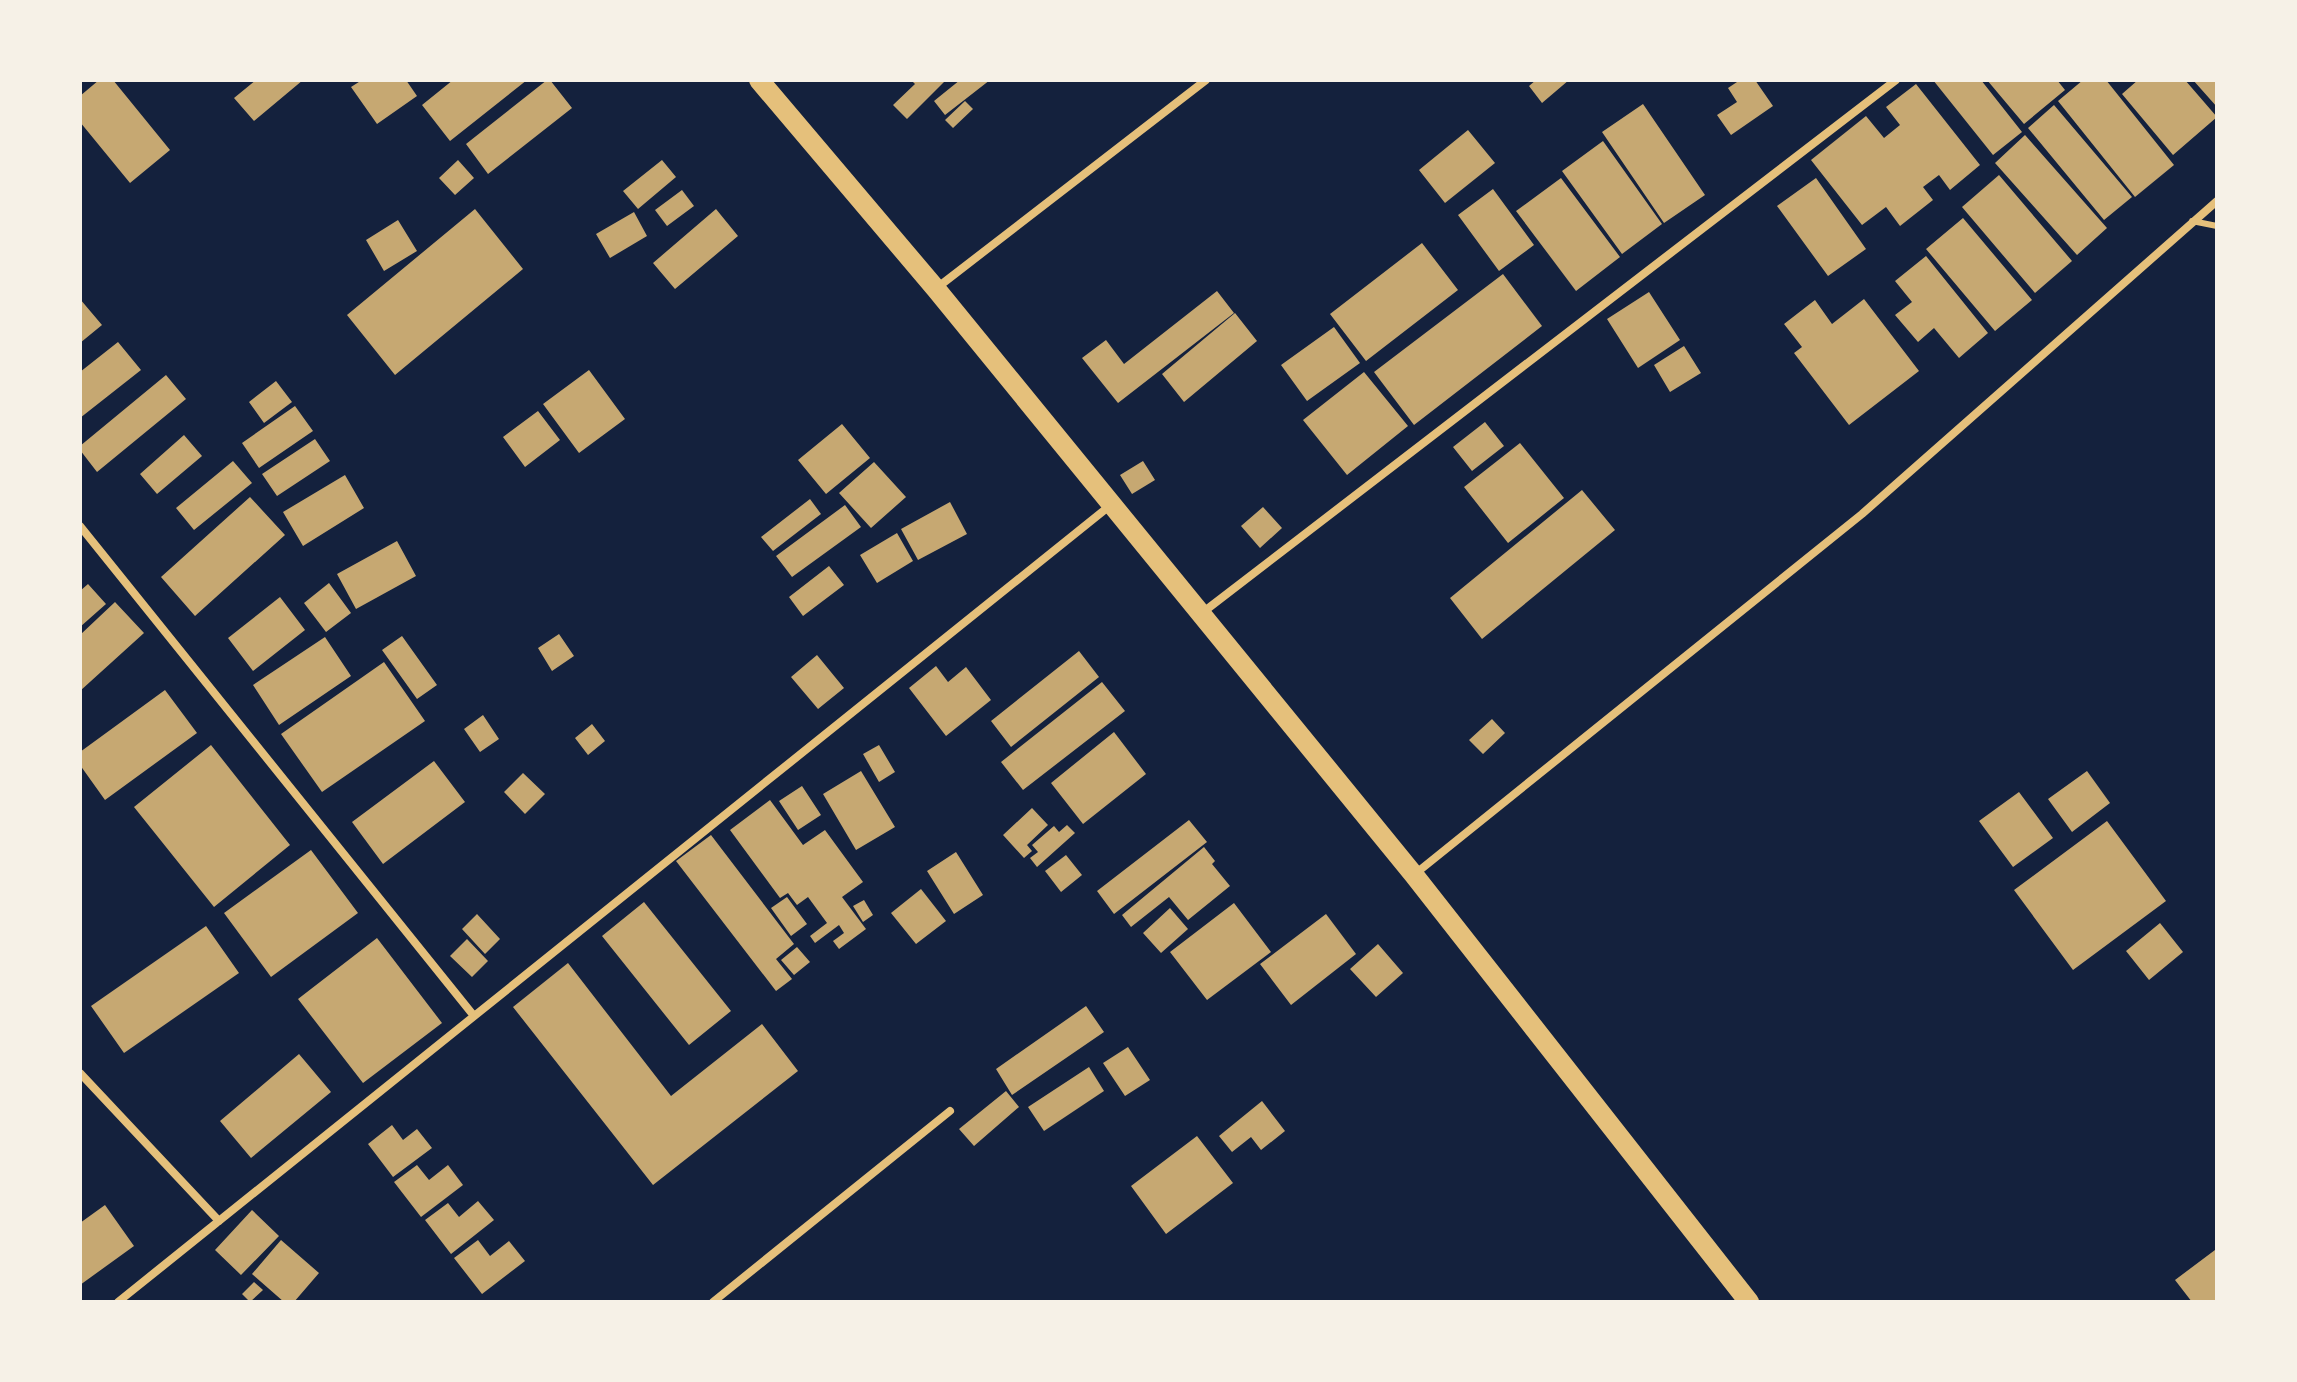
<svg xmlns="http://www.w3.org/2000/svg" width="2297" height="1382" viewBox="0 0 2297 1382" font-family="Barlow,sans-serif">
<style>
.building{fill:#c6a872}
.lines{fill:none;stroke-linecap:round;stroke-linejoin:round}
.service{stroke:#e5c07b;stroke-width:6}
.minor{stroke:#e5c07b;stroke-width:8}
.primary{stroke:#e5c07b;stroke-width:20}
</style>
<rect width="100%" height="100%" fill="#14213d"/>
<path class="building" d="M99,80H113L170,150L130,183L80,122V96Z
M256,80H303L254,121L234,98Z
M362,80H406L417,96L377,124L351,87Z
M453,80H527L450,141L422,105Z
M547,80H550L572,108L488,174L466,144Z
M911,80H946L907,119L893,105L915,84Z
M960,80H990L945,115L934,101Z
M1536,80H1569L1542,103L1529,86Z
M1740,80H1755L1773,106L1731,135L1717,115L1737,102L1728,88Z
M1933,80H1981L2022,132L1993,155Z
M1987,80H2057L2065,90L2024,124Z
M2083,80H2106L2174,165L2135,197L2058,101Z
M2138,80H2185L2217,117L2173,155L2122,94Z
M2193,80H2217V107Z
M1916,84L1980,165L1950,190L1939,175L1923,187L1933,200L1900,226L1886,207L1862,225L1811,160L1866,116L1884,138L1900,125L1886,107Z
M965,101L973,109L953,128L945,120Z
M1643,104L1705,195L1664,223L1602,132Z
M2054,105L2132,197L2104,220L2028,128Z
M1468,130L1495,163L1445,203L1419,170Z
M2025,135L2107,228L2077,255L1995,163Z
M1603,141L1662,224L1622,254L1562,171Z
M458,160L474,178L455,195L439,178Z
M662,160L676,177L638,209L623,191Z
M1999,175L2072,261L2035,293L1962,207Z
M1561,178L1620,257L1576,291L1516,211Z
M1816,178L1866,249L1828,276L1777,206Z
M1493,189L1534,245L1499,271L1458,215Z
M682,190L694,206L667,226L655,210Z
M475,209L523,269L395,375L347,315Z
M716,209L738,236L675,289L653,263Z
M634,212L647,236L610,258L596,234Z
M1963,218L2032,300L1995,331L1926,249Z
M398,220L417,251L384,271L366,240Z
M1422,243L1458,290L1366,361L1330,314Z
M1926,256L1988,333L1959,358L1934,328L1918,342L1895,315L1912,302L1895,281Z
M1503,274L1542,326L1414,425L1374,372Z
M1217,291L1234,313L1118,403L1082,358L1106,340L1124,364Z
M1649,292L1680,340L1638,368L1607,319Z
M80,299L102,325L80,343Z
M1864,299L1919,371L1849,425L1794,353L1802,347L1784,324L1815,300L1832,324Z
M1235,313L1257,341L1184,402L1162,374Z
M1334,327L1360,363L1307,401L1281,365Z
M118,342L141,370L80,418V372Z
M1684,346L1701,373L1670,392L1654,365Z
M589,370L625,419L579,453L543,404Z
M1364,372L1408,426L1347,475L1303,420Z
M166,375L186,399L97,472L80,450V446Z
M276,381L292,402L264,423L249,402Z
M295,406L313,431L259,468L242,443Z
M538,411L560,440L525,467L503,437Z
M1485,422L1504,446L1472,471L1453,447Z
M842,424L870,458L826,494L798,460Z
M184,435L202,456L157,494L140,474Z
M315,439L330,461L277,496L262,474Z
M1520,443L1564,498L1508,543L1464,487Z
M233,461L252,483L194,530L176,508Z
M1143,461L1155,480L1132,494L1120,475Z
M874,462L906,497L871,528L839,493Z
M345,475L364,508L303,546L283,512Z
M1582,490L1615,530L1482,639L1450,598Z
M250,497L285,535L195,616L161,577Z
M810,499L821,514L773,551L761,537Z
M950,502L967,534L918,560L901,529Z
M845,505L861,527L792,577L776,556Z
M1263,507L1282,528L1260,548L1241,526Z
M897,533L913,561L877,583L860,555Z
M397,541L416,576L356,609L337,574Z
M829,566L844,585L803,616L789,597Z
M329,583L351,613L326,632L304,603Z
M88,584L106,604L80,627V591Z
M280,597L305,630L253,671L228,638Z
M115,602L144,633L80,691V635Z
M559,634L574,656L552,671L538,648Z
M402,636L437,685L417,699L382,650Z
M325,637L351,676L279,725L253,685Z
M1079,651L1099,677L1011,747L991,721Z
M817,655L844,688L818,709L791,677Z
M384,662L425,721L322,792L281,734Z
M936,666L948,682L966,667L991,700L946,736L909,688Z
M1102,682L1125,711L1023,790L1001,762Z
M165,690L197,733L105,800L80,765V752Z
M483,715L499,739L480,752L464,729Z
M1492,719L1505,733L1483,754L1469,740Z
M592,724L605,741L588,755L575,738Z
M1114,732L1146,774L1083,824L1051,783Z
M211,745L290,845L214,907L134,807Z
M879,745L895,772L879,782L863,754Z
M434,761L465,802L383,864L352,822Z
M861,771L895,827L856,850L823,794Z
M2087,771L2110,803L2072,832L2048,799Z
M523,773L545,794L525,814L504,792Z
M802,786L821,815L798,830L779,801Z
M2019,792L2053,838L2013,867L1979,821Z
M770,800L803,845L825,830L863,882L842,897L866,929L839,949L833,941L844,933L839,925L815,943L810,936L827,923L808,897L797,905L788,893L780,898L730,830Z
M1032,808L1048,825L1027,845L1032,851L1024,858L1003,835Z
M1189,820L1207,842L1114,914L1097,891Z
M2107,821L2166,901L2073,970L2014,890Z
M1067,825L1075,833L1037,867L1030,858L1038,852L1032,845L1054,826L1059,832Z
M711,835L794,944L776,959L792,979L776,991L676,861Z
M1204,847L1215,861L1212,864L1230,886L1188,920L1169,897L1131,927L1122,915Z
M311,850L358,913L271,977L224,913Z
M956,852L983,895L954,914L927,871Z
M1066,855L1082,875L1061,892L1045,871Z
M921,889L946,921L916,944L891,913Z
M787,897L807,924L791,936L771,908Z
M864,900L873,915L863,922L853,906Z
M644,902L731,1011L689,1045L602,936Z
M1234,903L1271,952L1207,1000L1170,952Z
M1170,908L1188,929L1161,953L1143,933Z
M477,914L500,939L485,954L462,929Z
M1326,914L1356,954L1291,1005L1260,964Z
M2160,923L2183,952L2149,980L2126,951Z
M206,926L239,973L124,1053L91,1006Z
M377,938L442,1023L363,1083L298,999Z
M467,939L488,961L472,977L450,956Z
M1378,944L1403,973L1376,997L1350,969Z
M797,947L810,962L794,975L781,960Z
M568,963L671,1096L762,1024L798,1071L653,1185L513,1007Z
M1086,1006L1104,1032L1012,1095L996,1069Z
M1128,1047L1150,1080L1125,1096L1103,1063Z
M299,1054L331,1092L251,1158L220,1121Z
M1089,1067L1104,1091L1044,1131L1028,1107Z
M1006,1091L1019,1107L974,1146L959,1129Z
M1262,1101L1285,1131L1261,1150L1251,1137L1232,1152L1219,1136Z
M392,1125L403,1140L417,1129L432,1148L393,1177L368,1144Z
M1197,1136L1233,1183L1166,1234L1131,1186Z
M417,1165L429,1180L448,1165L463,1185L421,1217L394,1182Z
M478,1201L494,1220L451,1254L425,1220L448,1203L459,1217Z
M105,1205L134,1246L80,1285V1223Z
M252,1210L279,1236L241,1275L215,1250Z
M281,1240L319,1273L294,1302H284L252,1274Z
M478,1240L490,1256L509,1241L525,1261L482,1294L454,1258Z
M2215,1250L2217,1302H2192L2175,1280Z
M254,1282L263,1290L250,1302L242,1294Z"/>
<g class="lines">
<path class="service" d="M2192,221L2217,226"/>
<path class="minor" d="M938,287L1206,80
M80,526L474,1016
M1202,613L1896,80
M1415,874L1862,514L2217,201
M80,1073L219,1221
M118,1302L1112,504
M713,1302L950,1111"/>
<path class="primary" d="M759,80L936,289L1414,875L1749,1302"/>
</g>
<rect width="2297" height="1382" fill="none" stroke="#f6f1e7" stroke-width="164"/>
</svg>
